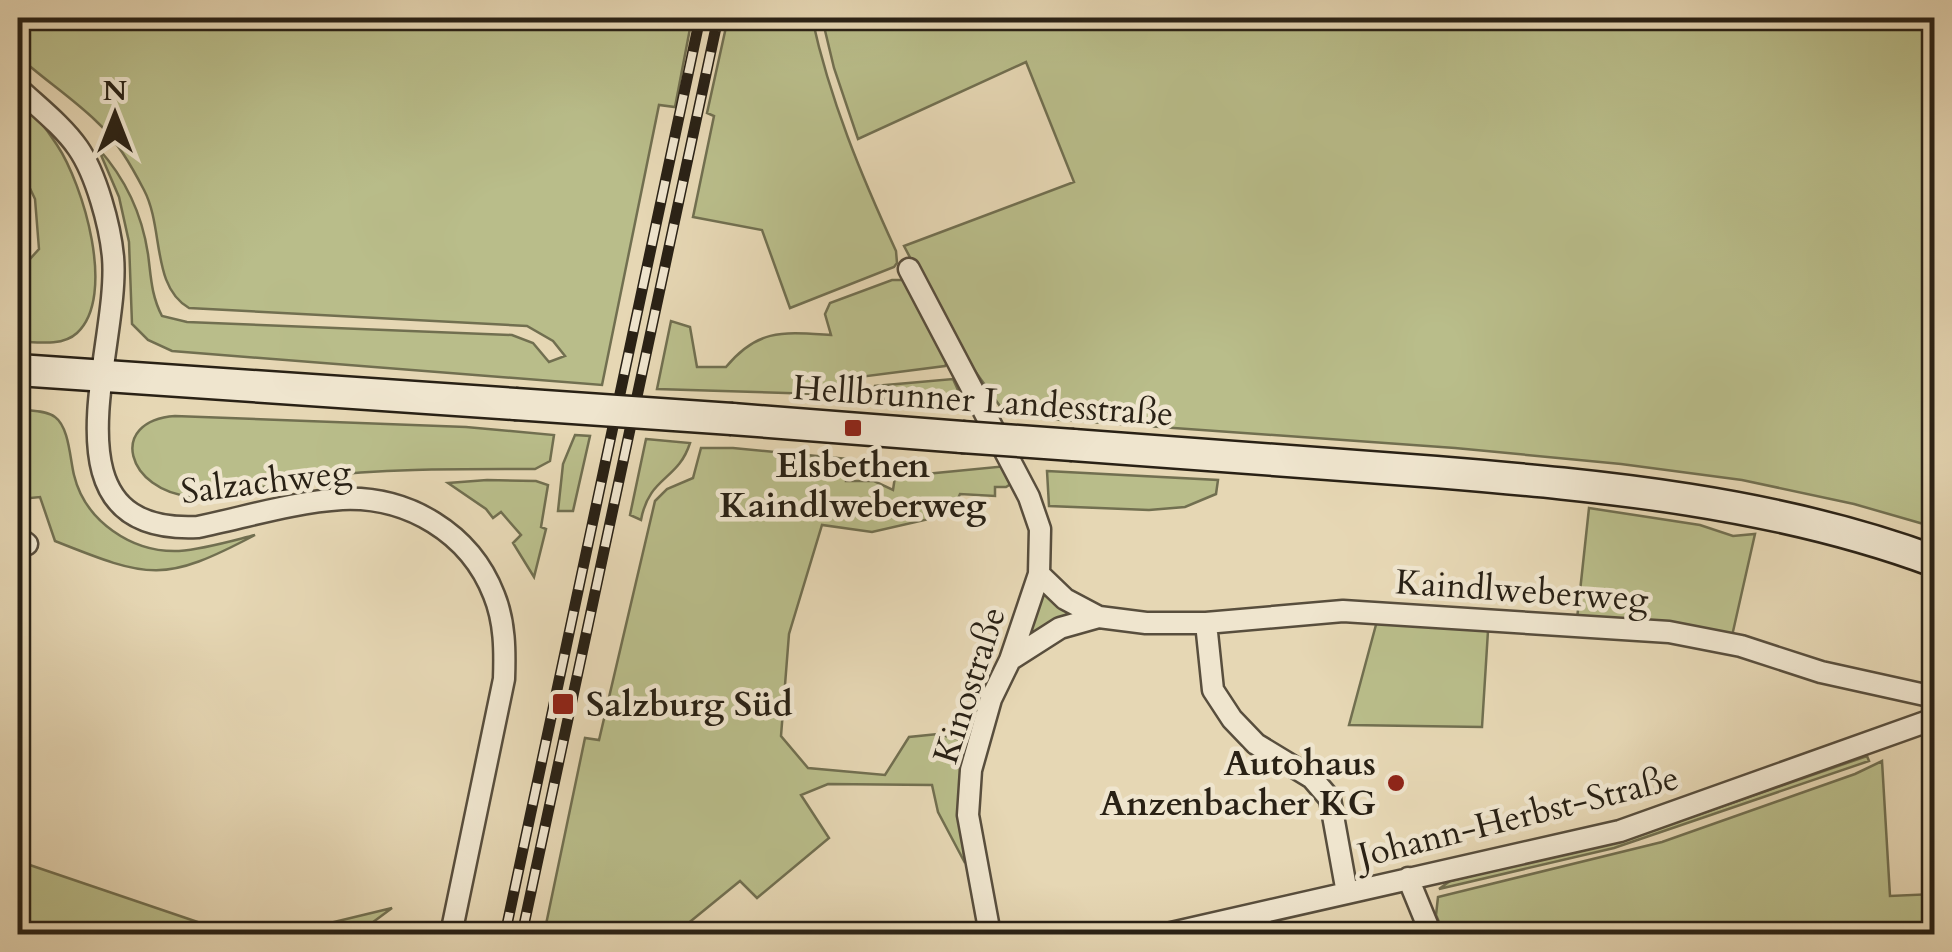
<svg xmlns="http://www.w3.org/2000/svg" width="1952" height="952" viewBox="0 0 1952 952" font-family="Cardo,serif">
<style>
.green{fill:#b9bd8a;stroke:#716f50;stroke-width:2.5}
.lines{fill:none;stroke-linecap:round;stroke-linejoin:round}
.minor-casing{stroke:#584e3d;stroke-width:25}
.secondary-casing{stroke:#292115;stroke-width:35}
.minor{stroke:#efe5ce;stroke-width:20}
.secondary{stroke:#efe5ce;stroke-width:30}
.rail-casing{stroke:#292115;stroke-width:11}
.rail{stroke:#efe5ce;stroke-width:8;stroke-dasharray:22;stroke-linecap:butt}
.secondary-bridge-casing{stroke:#292115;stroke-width:35;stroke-linecap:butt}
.secondary-bridge{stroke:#efe5ce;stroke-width:30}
.poi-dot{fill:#8f2418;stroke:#efe5ce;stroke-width:4}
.labels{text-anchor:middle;stroke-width:9;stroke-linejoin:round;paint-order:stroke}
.street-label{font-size:35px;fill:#292115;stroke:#efe5ce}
.poi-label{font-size:35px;font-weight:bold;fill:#292115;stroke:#efe5ce}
</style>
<rect width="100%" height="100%" fill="#e6d7b4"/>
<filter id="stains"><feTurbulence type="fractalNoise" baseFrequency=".002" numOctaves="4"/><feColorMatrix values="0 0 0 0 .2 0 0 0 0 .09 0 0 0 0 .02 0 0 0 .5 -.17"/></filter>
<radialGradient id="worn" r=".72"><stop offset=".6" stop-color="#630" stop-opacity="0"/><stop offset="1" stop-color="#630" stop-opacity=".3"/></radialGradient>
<path class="green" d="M18,18H692L675,107L659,105L602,385L172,351L148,340L132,324L129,242L119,197L98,148C125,178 142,214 148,254C151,276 151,295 162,316L187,322L512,335L533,343L549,362L565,356L553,341L527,326L189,308C151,286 164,228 144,190C131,165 116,139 95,120C71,97 42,78 18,56Z
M728,18H812C830,100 861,175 896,251L897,263L894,267L790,308L762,230L693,217L714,116L707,113Z
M822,18H1934V527L1854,504L1742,480L1621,464L1455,448L1007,416L955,343L904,246L1074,182L1026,62L858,139L834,68Z
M18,98C33,111 46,128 57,145C83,184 117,296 77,333C62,347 36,342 18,341V269H21L39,249L35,199L18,163Z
M892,280H906L950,358L945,366L851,378L848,395L657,389L671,321L690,327L697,367H726C758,328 784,332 831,335L825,314L830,303Z
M953,379L968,412L873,397L875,386Z
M18,409C29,411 46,410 55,417C69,427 70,459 74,475C85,521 132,553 179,551C204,549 231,541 255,535C164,583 150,579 55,541L40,497L20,499L28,478L18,473Z
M175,416L466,427L554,435L550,461L535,469C462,469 387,468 313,477C273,481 233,500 193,497C126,491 107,421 175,416Z
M575,435L590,436L573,511H558L563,464Z
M646,439L690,443C678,481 649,476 641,520L630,515Z
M701,448H733L847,459L846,481H874L893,490L895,477L1007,466L1014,482L1006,487H995V496L960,494L951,514L872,532L822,525L789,634L781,736L808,768L885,775L909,737L938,734L969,742L960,821L965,863L938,812L932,785L828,784L801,795L829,838L757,898L740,881L675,934H544L585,738L599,740L655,501L667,489L693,478Z
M1047,471L1218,480L1216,494L1185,507L1149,510L1049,506Z
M487,480L536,481L548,485L541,527L546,529L534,577L513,543L521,535L501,512L493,518L486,509L448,483Z
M1589,508L1700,525L1733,536L1755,534L1732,636L1577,619Z
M1043,588L1076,615L1027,638Z
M1377,621L1488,631L1482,727L1349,725Z
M1867,756L1869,761L1614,848L1439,889L1450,881L1637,836Z
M1882,761L1890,896L1934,894V934H1444L1436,915L1438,897L1662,842L1855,774Z
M18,861L233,934H18Z
M392,908L357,934H256L305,929Z"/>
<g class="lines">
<g class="minor-casing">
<path id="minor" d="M18,88C37,106 63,126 78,148C96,174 110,225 113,257C121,348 36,535 198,527C246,517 294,502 342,499C408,496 470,533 494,595C505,622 505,651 504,679L451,934
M909,269L1029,497L1040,529L1039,574L1065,599L1099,617
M18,537L27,544
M1206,623L1213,690L1232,719L1256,744L1312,778L1330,799L1347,893
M1010,660L1060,628L1099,617L1146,623H1206L1343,611L1669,632L1741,646L1821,672L1934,697
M1408,878L1431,934
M990,934L968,815L971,770L991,699L1010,660L1039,574
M1167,934L1620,831L1934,719"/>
</g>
<g class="secondary-casing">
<path id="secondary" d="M18,370L515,404
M732,419L962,437
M1073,445C1194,453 1315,462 1436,472C1604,486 1775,502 1934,561"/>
</g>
<use href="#minor" class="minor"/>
<use href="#secondary" class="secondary"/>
<g class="rail-casing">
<path id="rail" d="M505,934L700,18
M522,934L718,18"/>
</g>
<use href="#rail" class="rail"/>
<g class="secondary-bridge-casing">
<path id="secondary-bridge" d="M515,404L732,419
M962,437L1073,445"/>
</g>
<use href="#secondary-bridge" class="secondary-bridge"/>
</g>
<g class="poi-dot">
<rect x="843" y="418" width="20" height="20" rx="5"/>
<rect x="551" y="692" width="24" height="24" rx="5"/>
<circle cx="1396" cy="783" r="10"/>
</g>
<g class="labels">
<g class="street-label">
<text transform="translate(983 400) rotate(4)" y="12">Hellbrunner Landesstraße</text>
<text transform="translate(266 481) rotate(-7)" y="12">Salzachweg</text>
<text transform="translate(1522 590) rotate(4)" y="12">Kaindlweberweg</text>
<text transform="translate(969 685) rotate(-72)" y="12">Kinostraße</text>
<text transform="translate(1518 816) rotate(-14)" y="12">Johann-Herbst-Straße</text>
</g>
<g class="poi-label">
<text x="853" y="477">Elsbethen<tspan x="853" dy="40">Kaindlweberweg</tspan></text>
<text x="586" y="716" text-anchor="start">Salzburg Süd</text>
<text x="1376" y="775" text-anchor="end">Autohaus<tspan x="1376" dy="40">Anzenbacher KG</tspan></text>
</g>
</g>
<rect width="1952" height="952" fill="none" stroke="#e6d7b4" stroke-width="60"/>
<rect x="20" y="20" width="1912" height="912" fill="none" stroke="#292115" stroke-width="5"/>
<rect x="30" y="30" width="1892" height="892" fill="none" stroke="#292115" stroke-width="2.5"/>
<g transform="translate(115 115)" stroke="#efe5ce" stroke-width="8" paint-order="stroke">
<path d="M0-8L18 38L0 25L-18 38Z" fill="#292115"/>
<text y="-15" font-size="28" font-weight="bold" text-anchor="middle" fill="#292115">N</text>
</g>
<rect width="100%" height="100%" filter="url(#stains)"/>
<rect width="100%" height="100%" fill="url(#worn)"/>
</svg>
